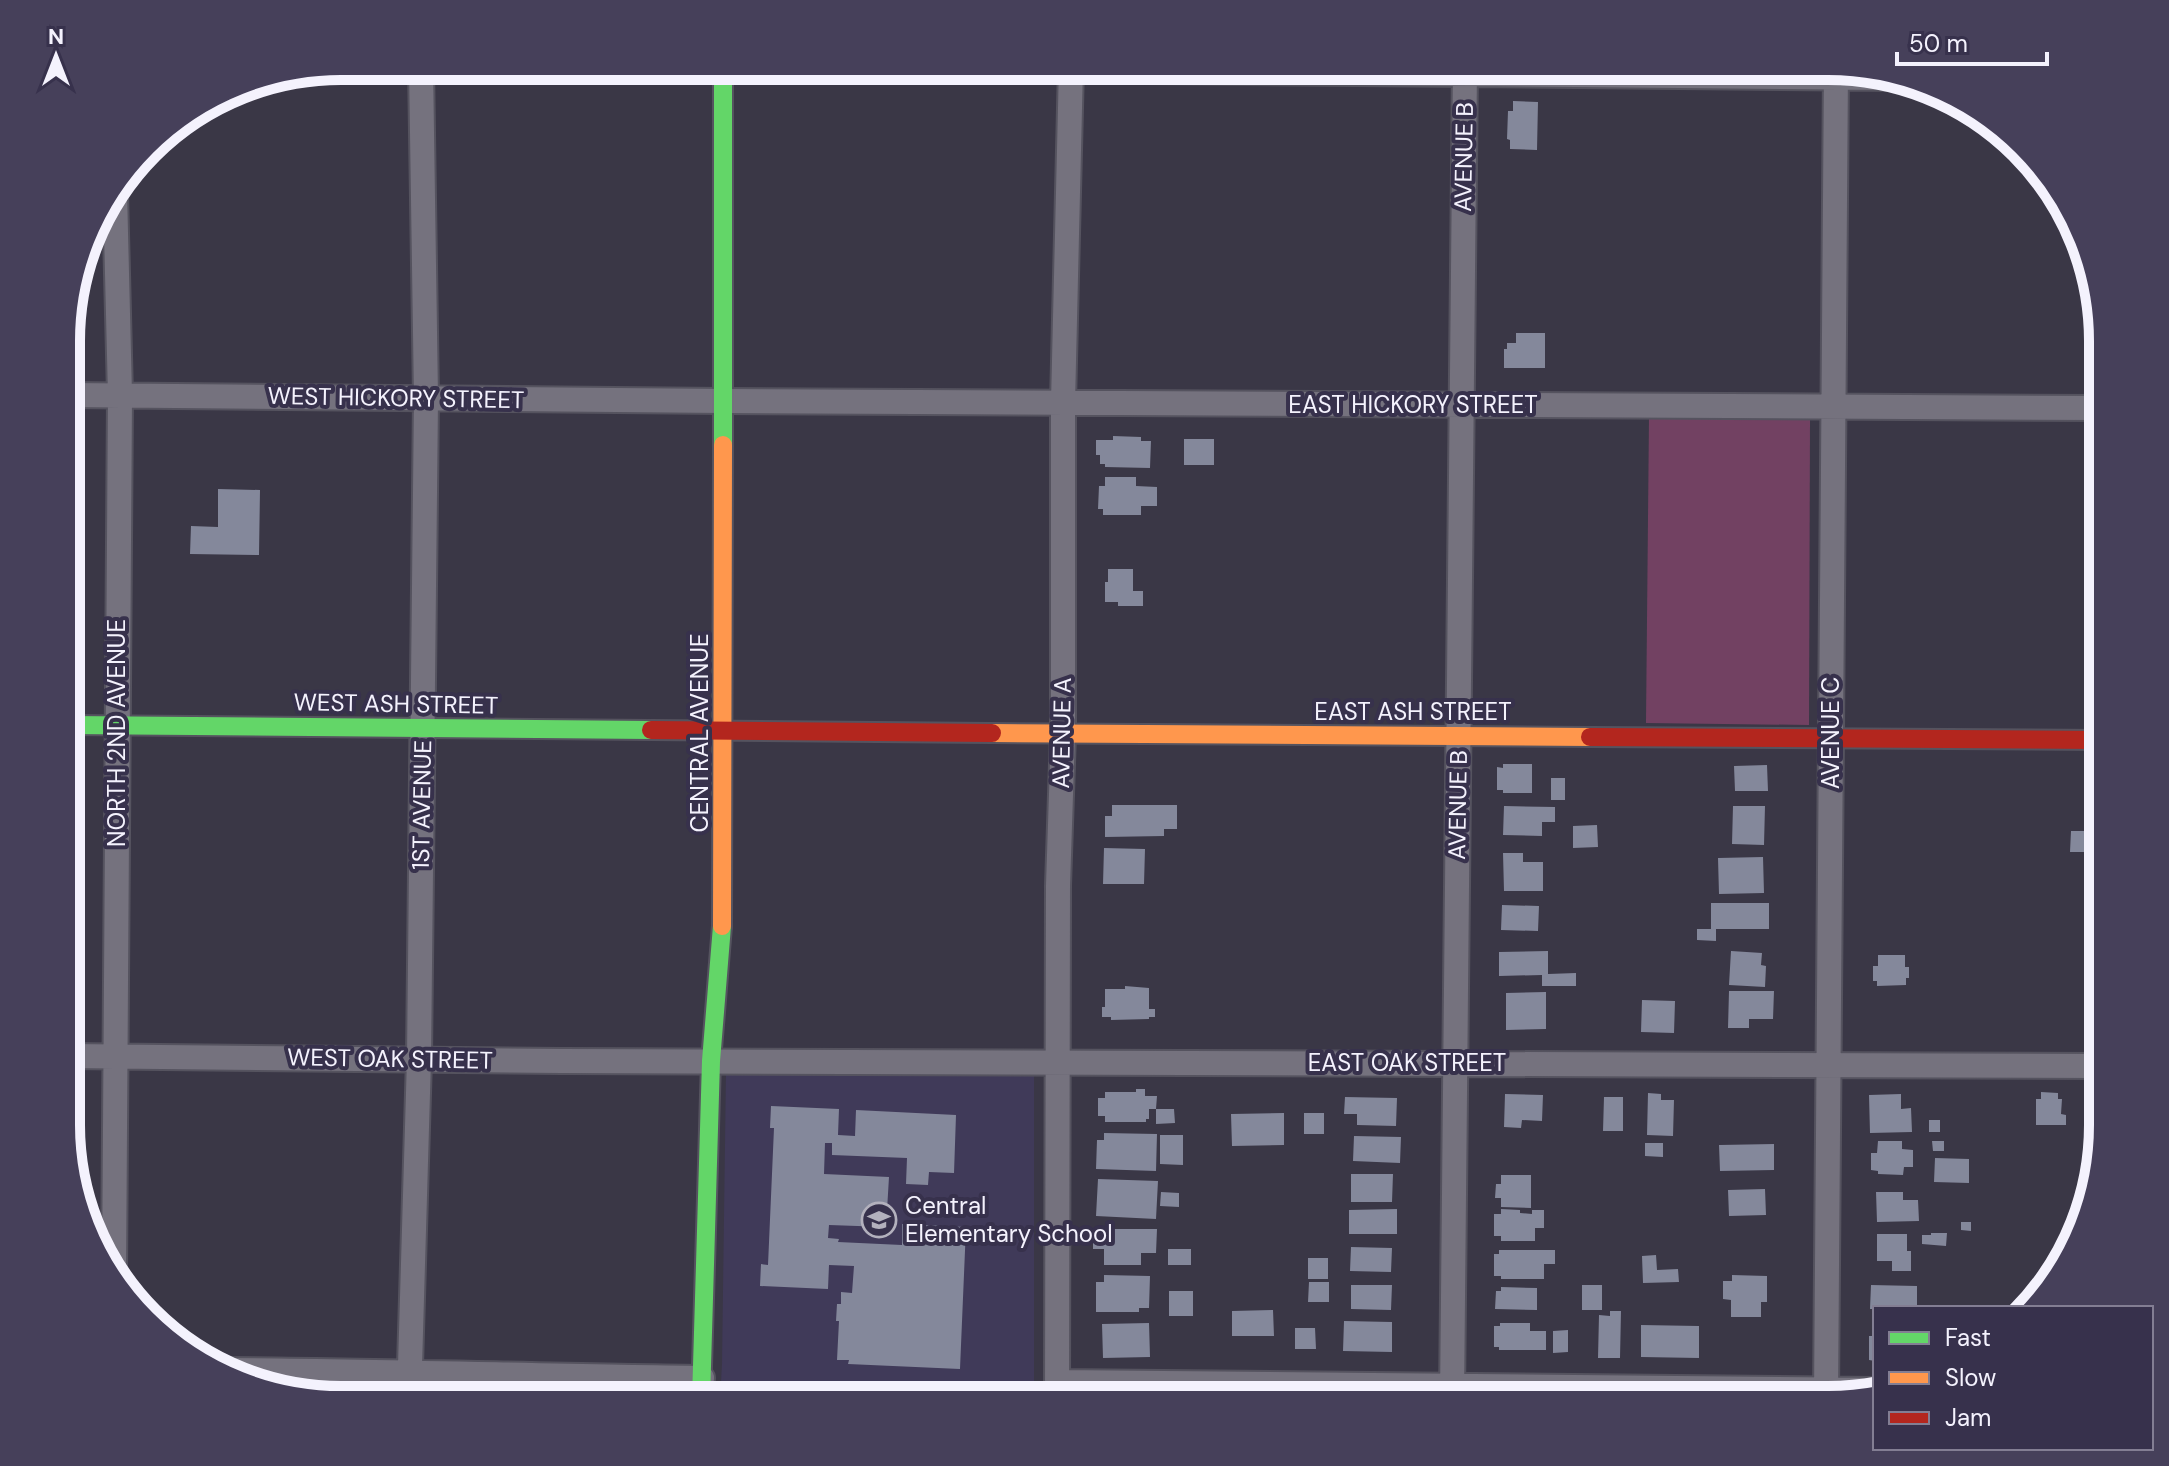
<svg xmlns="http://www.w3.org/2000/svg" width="2169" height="1466" viewBox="0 0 2169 1466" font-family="'DM Sans',sans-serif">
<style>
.built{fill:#403a59}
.green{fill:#724162}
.building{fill:#84889b}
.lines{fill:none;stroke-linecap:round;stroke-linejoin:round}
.street-casing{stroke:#55535f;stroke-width:28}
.fast-casing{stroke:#55535f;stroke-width:22}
.slow-casing{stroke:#55535f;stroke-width:22}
.jam-casing{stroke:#55535f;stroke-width:22}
.street{stroke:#75727e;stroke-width:24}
.fast{stroke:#63d668;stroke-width:18}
.slow{stroke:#ff974d;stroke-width:18}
.jam{stroke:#b3261e;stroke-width:18}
.labels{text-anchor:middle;stroke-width:8;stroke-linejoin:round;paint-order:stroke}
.street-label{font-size:24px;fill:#f4f2fd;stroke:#37314c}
.poi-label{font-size:24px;fill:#f4f2fd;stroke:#37314c;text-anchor:start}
.rim{fill:none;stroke:#f4f2fd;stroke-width:10}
</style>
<rect width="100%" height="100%" fill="#3a3746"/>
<path class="built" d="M726,1071L1034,1076V1400H720L722,1364Z"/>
<path class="green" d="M1649,416L1810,418L1809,725L1646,723Z"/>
<path class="building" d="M1513,101L1538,102L1537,150L1510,149V140L1507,139L1508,111H1513Z
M1516,333H1545V368H1504V349H1507V343H1516Z
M1113,436L1141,437V441H1151L1150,468L1105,467V464H1100V455H1096V440H1113Z
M1184,439H1214V465H1184Z
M1105,477H1136V486L1157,487V506H1141V515H1103V509H1098L1099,486H1105Z
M218,489L260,490L259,555L190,554L191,526L218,527Z
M1108,569H1133V591H1143V606H1118V602H1105V582H1108Z
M1503,764H1532V793H1503V790H1497V767L1503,768Z
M1767,765L1768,791H1735L1734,766Z
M1551,778H1565V800H1551Z
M1112,805H1177V829H1164V836L1105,837V816H1112Z
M1504,806L1555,807V822H1542V836L1503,835Z
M1733,806H1765L1764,845L1732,844Z
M2088,821L2102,822V852H2070L2071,831H2088Z
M1597,825L1598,847L1573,848V826Z
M1104,848L1145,849L1144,884H1103Z
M1503,853H1523V862H1543V891H1504Z
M1763,857L1764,893L1719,894L1718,858Z
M1711,903H1769V929H1716V941L1697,940V929H1711Z
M1502,905L1539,906L1538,931L1501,930Z
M1548,951V974L1576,973V986H1542V975L1499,976V952Z
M1731,951L1762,953L1761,965L1766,966L1765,987L1729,985Z
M1878,955H1905V967H1909V978H1906V985L1877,986V981H1873V966H1878Z
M1125,986L1149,988V1009H1155V1017H1149V1019L1111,1020V1017H1102V1007H1105V989H1125Z
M1729,991H1774L1773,1019H1749V1028H1728Z
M1546,992V1029L1506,1030V993Z
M1642,1000L1675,1001L1674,1033L1641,1032Z
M1136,1089H1145V1096H1157L1156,1109H1149V1119H1146V1122H1105V1116H1098V1098H1105V1092H1136Z
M2041,1092L2058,1093V1099H2062L2061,1114L2066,1115V1125H2036V1099H2041Z
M1648,1093L1661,1094V1100H1674L1673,1136L1647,1135Z
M1505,1094L1543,1095L1542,1121L1522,1120L1521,1128L1504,1127Z
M1901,1094V1109L1911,1108L1912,1132L1870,1133L1869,1095Z
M1345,1097L1397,1098L1396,1126L1357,1125V1114H1344Z
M1604,1097H1623V1131H1603Z
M771,1106L839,1109L838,1135L855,1136L856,1110L956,1115L954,1173L929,1172L928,1185L906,1184L907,1158L832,1155V1143H825L824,1174L889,1177L886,1227L829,1225L828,1238L839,1239L838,1242L902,1245V1224L966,1227L960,1369L848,1364L849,1360H837L839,1321H836L837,1304H841V1292L852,1293L854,1266L829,1265L828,1289L760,1286L761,1264L768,1265L774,1128H770Z
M1156,1109H1174L1175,1123L1156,1124Z
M1284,1113V1145L1232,1146L1231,1114Z
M1304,1113H1324V1134H1304Z
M1929,1120H1940V1132H1929Z
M1104,1133L1157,1134L1156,1171L1096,1169L1097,1140H1104Z
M1160,1135H1183V1165L1160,1164Z
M1354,1136L1401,1137L1400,1163L1353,1161Z
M1878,1141H1902V1149L1913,1150V1167H1904L1903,1175L1878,1174V1171L1871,1170V1153H1877Z
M1932,1141H1944V1151H1933Z
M1645,1143H1663V1157L1645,1156Z
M1774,1144V1170L1720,1171L1719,1145Z
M1935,1158L1969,1159V1183L1934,1182Z
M1351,1174H1393L1392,1202H1351Z
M1501,1175H1531V1208L1501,1207V1198H1495L1496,1184H1501Z
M1098,1179L1158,1181L1156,1219L1096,1216Z
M1765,1189L1766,1215L1729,1216L1728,1190Z
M1161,1192L1179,1193V1207L1160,1206Z
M1876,1192H1903V1200H1918L1919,1221L1877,1222Z
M1397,1209V1234H1349V1210Z
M1501,1209L1520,1210V1213L1532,1214V1210H1544V1228H1535V1241H1501V1236H1494V1214H1501Z
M1961,1222H1971V1231L1961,1230Z
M1093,1229H1157L1156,1253H1141V1265H1104V1249H1093Z
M1931,1233H1947L1946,1246L1922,1244V1235H1931Z
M1877,1234H1907V1251H1911V1271H1892V1261H1877Z
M1351,1247L1392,1248L1391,1272L1350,1271Z
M1168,1249H1191V1265H1168Z
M1499,1250H1555V1264H1544V1279H1501V1276H1494V1254H1499Z
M1656,1255L1657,1270L1678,1269L1679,1282L1643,1283L1642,1256Z
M1308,1258H1328V1279H1308Z
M1104,1275L1150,1276L1149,1308H1139V1312H1096V1282H1104Z
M1732,1275L1767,1276V1302H1761V1317H1731V1300L1723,1299V1281H1732Z
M1309,1282H1329V1302H1308Z
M1351,1285H1392L1391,1310L1351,1309Z
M1582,1285H1602V1310H1582Z
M1871,1285L1917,1286V1308L1870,1309Z
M1501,1287L1537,1288V1310L1495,1309L1496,1291H1501Z
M1169,1291H1193V1316H1169Z
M1273,1310L1274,1336H1232V1311Z
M1610,1311H1621L1620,1358H1598L1599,1315L1610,1316Z
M1344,1321L1392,1322V1352L1343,1351Z
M1149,1323L1150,1357L1103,1358L1102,1324Z
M1500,1323H1530V1331H1546V1350H1499V1347H1494V1326H1500Z
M1641,1325L1699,1326V1358L1641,1357Z
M1295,1328H1315L1316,1349H1295Z
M1568,1330V1352L1553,1353V1331Z
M1869,1336H1875V1361L1869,1360Z"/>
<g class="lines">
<g class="street-casing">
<path id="street" d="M600,66L1899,78
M68,395L724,401L2102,408
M68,1056L562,1061L2102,1066
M114,1275L120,395L115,192
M222,1370C382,1371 542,1376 702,1378
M1057,1382L1875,1390
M1826,1399L1836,67
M409,1400L419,1059L426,398L421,66
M1057,1400L1058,886L1063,733V403L1071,66
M1452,1400L1465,66"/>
</g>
<g class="fast-casing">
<path id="fast" d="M723,66V445
M68,725L651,730
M701,1400L711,1061L722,926"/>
</g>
<g class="slow-casing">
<path id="slow" d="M992,733L1590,737
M722,926L723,445"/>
</g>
<g class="jam-casing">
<path id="jam" d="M651,730L992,733
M1590,737L2102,740"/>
</g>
<use href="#street" class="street"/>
<use href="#fast" class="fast"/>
<use href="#slow" class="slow"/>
<use href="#jam" class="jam"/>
</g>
<defs>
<g id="school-ring" transform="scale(1.8)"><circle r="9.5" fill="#37314c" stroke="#b3b1bd" stroke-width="1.5"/><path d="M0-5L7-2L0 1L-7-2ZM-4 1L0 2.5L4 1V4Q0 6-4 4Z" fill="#b3b1bd"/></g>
</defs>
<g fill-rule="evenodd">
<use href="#school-ring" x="879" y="1220"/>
</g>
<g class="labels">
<g class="street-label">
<text transform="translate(1464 157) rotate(-89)" y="8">AVENUE B</text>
<text transform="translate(396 398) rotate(1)" y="8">WEST HICKORY STREET</text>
<text x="1413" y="413">EAST HICKORY STREET</text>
<text transform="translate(396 704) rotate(1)" y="8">WEST ASH STREET</text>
<text x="1413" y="720">EAST ASH STREET</text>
<text transform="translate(117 733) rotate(-90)" y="8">NORTH 2ND AVENUE</text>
<text transform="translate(700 733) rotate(-90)" y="8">CENTRAL AVENUE</text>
<text transform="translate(1062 733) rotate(-89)" y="8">AVENUE A</text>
<text transform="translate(1831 733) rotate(-90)" y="8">AVENUE C</text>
<text transform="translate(422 805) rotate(-89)" y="8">1ST AVENUE</text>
<text transform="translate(1458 805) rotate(-89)" y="8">AVENUE B</text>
<text transform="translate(390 1059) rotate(1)" y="8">WEST OAK STREET</text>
<text x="1407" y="1071">EAST OAK STREET</text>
</g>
<g class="poi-label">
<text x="905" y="1214">Central<tspan x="905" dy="28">Elementary School</tspan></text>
</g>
</g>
<path d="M0 0H2169V1466H0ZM341 80H1828A261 261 0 0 1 2089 341V1125A261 261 0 0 1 1828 1386H341A261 261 0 0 1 80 1125V341A261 261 0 0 1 341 80Z" fill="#46405a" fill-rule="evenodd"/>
<path class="rim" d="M341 80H1828A261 261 0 0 1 2089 341V1125A261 261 0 0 1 1828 1386H341A261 261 0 0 1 80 1125V341A261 261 0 0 1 341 80Z"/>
<rect x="1873" y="1306" width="280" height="144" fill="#37314c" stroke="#837e93" stroke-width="2"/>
<rect x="1889" y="1332" width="40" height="12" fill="#63d668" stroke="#837e93" stroke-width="2"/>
<text x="1945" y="1346" font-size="24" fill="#f4f2fd">Fast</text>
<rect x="1889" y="1372" width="40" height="12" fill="#ff974d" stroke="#837e93" stroke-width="2"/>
<text x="1945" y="1386" font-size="24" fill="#f4f2fd">Slow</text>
<rect x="1889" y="1412" width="40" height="12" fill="#b3261e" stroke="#837e93" stroke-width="2"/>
<text x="1945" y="1426" font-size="24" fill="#f4f2fd">Jam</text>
<g transform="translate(56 56)" stroke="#37314c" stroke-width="6" paint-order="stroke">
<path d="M0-6L14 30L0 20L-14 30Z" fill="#f4f2fd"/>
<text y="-12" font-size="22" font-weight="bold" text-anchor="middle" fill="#f4f2fd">N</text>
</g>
<path d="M1897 52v12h150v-12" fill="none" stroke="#f4f2fd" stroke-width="4"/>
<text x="1909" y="52" font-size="24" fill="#f4f2fd" stroke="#37314c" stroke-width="6" paint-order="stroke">50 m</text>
</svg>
